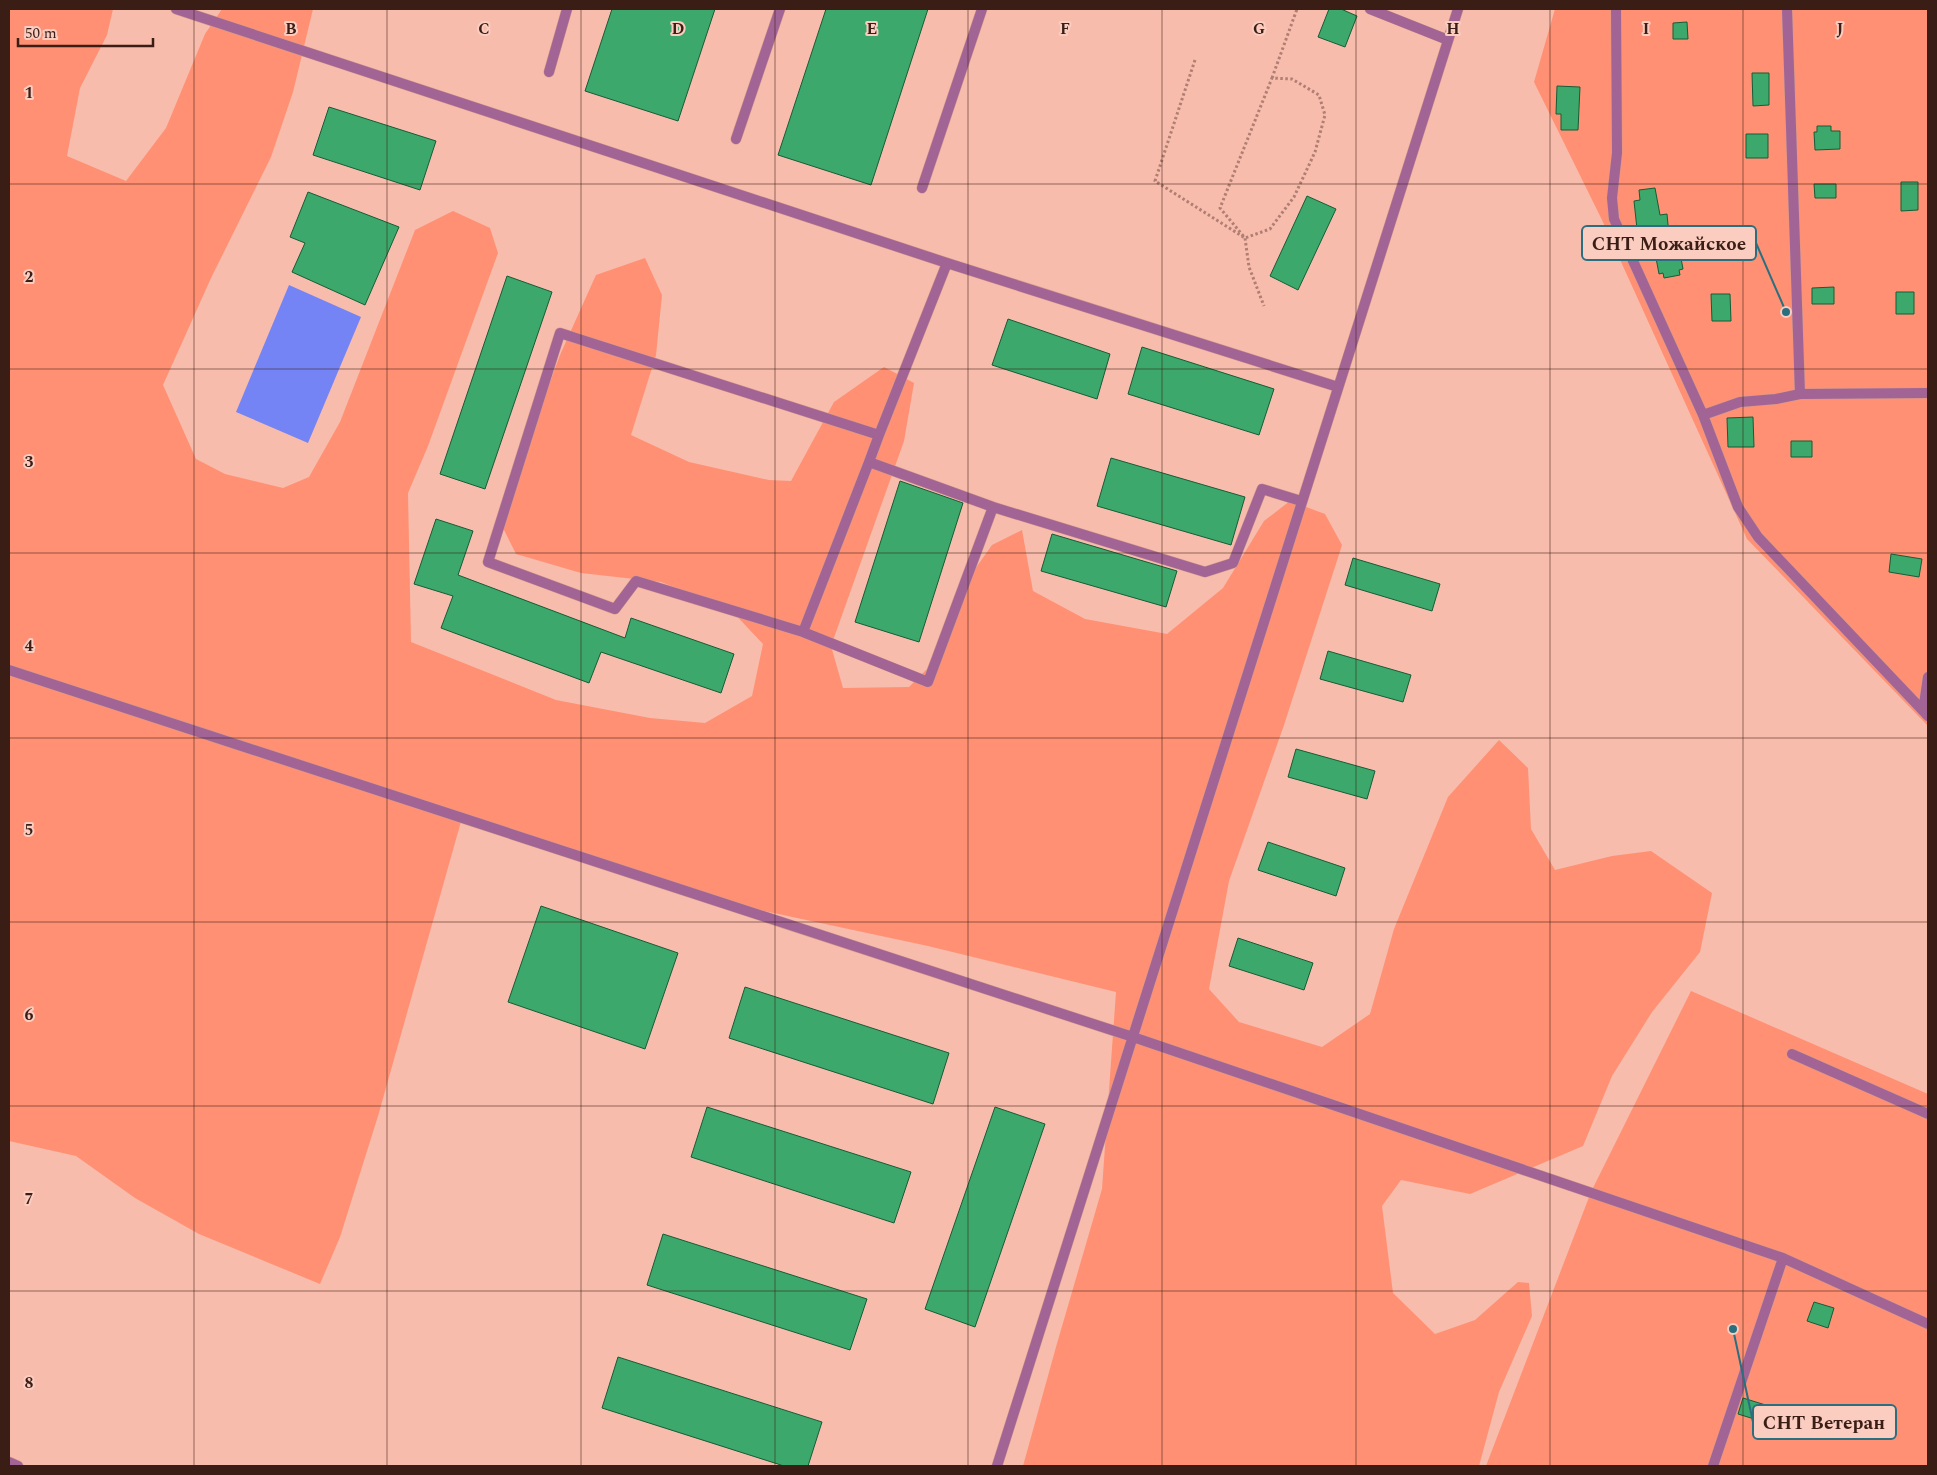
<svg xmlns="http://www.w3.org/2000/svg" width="1937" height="1475" viewBox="0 0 1937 1475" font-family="Spectral,serif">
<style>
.green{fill:#ff9073}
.water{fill:#7584f5}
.building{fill:#3ca86b;stroke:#165c37}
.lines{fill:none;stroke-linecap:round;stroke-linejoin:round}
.service-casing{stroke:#d29c8e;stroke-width:11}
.minor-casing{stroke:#d29c8e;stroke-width:11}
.path{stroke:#ae7f72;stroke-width:3;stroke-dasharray:2.5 2.5;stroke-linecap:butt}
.service{stroke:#a26494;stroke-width:10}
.minor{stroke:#a26494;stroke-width:10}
.grid{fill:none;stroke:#3a1e16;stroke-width:1;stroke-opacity:0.55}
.grid-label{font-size:16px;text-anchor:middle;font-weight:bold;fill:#3a1e16;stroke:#fbcdc1;stroke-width:4;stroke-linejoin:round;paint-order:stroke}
.leader{fill:none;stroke:#2a6f7f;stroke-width:2}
.callout-dot{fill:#2a6f7f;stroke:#fbcdc1;stroke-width:2}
.callout{fill:#fbcdc1;stroke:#2a6f7f;stroke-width:2}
.callout-label{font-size:19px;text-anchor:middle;font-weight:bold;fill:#3a1e16}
</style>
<rect width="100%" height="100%" fill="#f8bcac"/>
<path class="green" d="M9,9H113L107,35L80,88L67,156L126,181L166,128L205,34L222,9H313L293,92L271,157L211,278L163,385L196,459L225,474L283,488L309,477L340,422L415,230L453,211L490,228L498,253L428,446L408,493L411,642L556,700L650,718L705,723L752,696L763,644L730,609L661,582L581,573L516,554L502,526L531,434L560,355L596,275L645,258L662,295L656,355L631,435L689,462L769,480L791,481L834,402L884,367L914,383L904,441L831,646L843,688L909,687L927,669L958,593L992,545L1022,530L1033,591L1085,619L1167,634L1223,588L1264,521L1290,501L1325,514L1342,545L1284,725L1229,881L1209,989L1239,1022L1322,1047L1370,1014L1394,929L1448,797L1499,740L1528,768L1531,829L1555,870L1612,856L1651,851L1712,893L1700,952L1652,1012L1612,1076L1583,1146L1470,1194L1401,1180L1382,1206L1393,1293L1435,1334L1475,1320L1518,1282L1529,1283L1532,1316L1499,1392L1479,1466H1023L1056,1347L1102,1189L1116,992L928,946L760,910L462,818L378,1116L340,1237L320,1284L199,1234L135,1198L76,1156L9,1141Z
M1555,9H1928V726L1747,539L1602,220L1534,82Z
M1691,991L1928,1094V1466H1486L1591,1192Z"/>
<path class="water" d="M289,285L361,317L308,443L236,412Z"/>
<path class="building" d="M612,9H715L678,121L585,91Z
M826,9H928L871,185L778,155Z
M1329,9H1341L1357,16L1345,47L1318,37Z
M1687,22L1688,39H1673V23Z
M1752,73H1769V105L1753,106Z
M1557,86L1580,87L1578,130H1561V114H1556Z
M329,107L436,141L420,190L313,155Z
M1817,126H1831V131H1840V149L1815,150L1814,132H1817Z
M1746,134H1768V158H1746Z
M1901,182H1918V210L1901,211Z
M1814,184H1836V198H1815Z
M1655,188L1660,215L1667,214L1670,246L1675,245L1676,254L1680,253L1683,269L1679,270L1680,275L1664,278L1663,273L1659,274L1656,258L1661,257L1655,227L1637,229L1634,201L1640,200L1639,190Z
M308,192L399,227L365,305L292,272L305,243L290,237Z
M1307,196L1336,209L1298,290L1270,276Z
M507,276L552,292L485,489L440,474Z
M1834,287V304H1812V288Z
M1896,292H1914V314H1896Z
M1711,294H1730L1731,321H1712Z
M1008,319L1110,354L1097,399L992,365Z
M1142,347L1274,389L1259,435L1128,394Z
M1753,417L1754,447H1728L1727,418Z
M1791,441H1812V457H1791Z
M1111,458L1245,497L1231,545L1097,506Z
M900,481L963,503L919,642L855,622Z
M436,519L473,531L458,575L625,638L631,618L734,654L721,693L601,652L589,683L441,628L453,596L414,584Z
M1052,534L1177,571L1166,607L1041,571Z
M1891,554L1922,559L1919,577L1889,572Z
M1353,558L1440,584L1432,611L1345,585Z
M1328,651L1411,675L1403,702L1320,679Z
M1296,749L1375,771L1367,799L1288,777Z
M1268,842L1345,868L1336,896L1258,870Z
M541,906L678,953L645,1049L508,1002Z
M1238,938L1313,963L1304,990L1229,966Z
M745,987L949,1053L933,1104L729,1038Z
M707,1107L911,1172L894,1223L691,1157Z
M995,1107L1045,1124L975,1327L925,1309Z
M663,1234L867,1299L850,1350L647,1285Z
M1814,1302L1834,1308L1828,1328L1807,1321Z
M618,1357L822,1422L808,1466H784L602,1408Z
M1743,1398L1785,1411L1780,1427L1738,1414Z"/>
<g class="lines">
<g class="service-casing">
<path id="service" d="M176,9L947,263L1338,387
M1370,9L1448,40
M549,72L567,9
M736,139L780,9
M922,188L982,9
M879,435L560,333L488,562L615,609L636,581L803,632L869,462L879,435L947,263
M869,462L993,507L1205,572L1233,563L1262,489L1301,501
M803,632L928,682L993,507
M9,670L1133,1037L1783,1258L1928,1324
M1792,1054L1928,1114
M997,1466L1458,9
M1713,1466L1783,1258"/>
</g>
<g class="minor-casing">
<path id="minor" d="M1616,9L1617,153L1612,198L1614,219L1703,415L1738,507L1758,537L1928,716
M1787,9L1800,394
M1703,415L1740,402L1776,399L1800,394L1928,393
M1923,711L1928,677
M9,1462L18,1466"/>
</g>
<path class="path" d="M1195,60L1155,181L1245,238L1270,229L1294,197L1315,152L1325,115L1319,95L1292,79L1272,78L1220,208L1245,238L1249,267L1264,306
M1272,78L1297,9"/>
<use href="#service" class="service"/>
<use href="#minor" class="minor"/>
</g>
<path class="grid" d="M194,9V1466M387,9V1466M581,9V1466M775,9V1466M968,9V1466M1162,9V1466M1356,9V1466M1550,9V1466M1743,9V1466M9,184H1928M9,369H1928M9,553H1928M9,738H1928M9,922H1928M9,1106H1928M9,1291H1928"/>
<g class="grid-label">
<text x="291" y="34">B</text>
<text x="484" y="34">C</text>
<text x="678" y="34">D</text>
<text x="872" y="34">E</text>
<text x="1065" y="34">F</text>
<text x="1259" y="34">G</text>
<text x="1453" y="34">H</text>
<text x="1646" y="34">I</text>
<text x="1840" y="34">J</text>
<text x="29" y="98">1</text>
<text x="29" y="282">2</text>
<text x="29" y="467">3</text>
<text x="29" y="651">4</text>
<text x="29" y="835">5</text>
<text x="29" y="1020">6</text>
<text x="29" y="1204">7</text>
<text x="29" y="1388">8</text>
</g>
<path class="leader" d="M1786 312L1756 243M1733 1329L1753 1422"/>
<g class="callout-dot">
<circle cx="1786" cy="312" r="5"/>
<circle cx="1733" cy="1329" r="5"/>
</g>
<g class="callout">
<rect x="1582" y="226" width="174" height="34" rx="5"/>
<rect x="1753" y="1405" width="143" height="34" rx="5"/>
</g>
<g class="callout-label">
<text x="1669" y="250">СНТ Можайское</text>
<text x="1824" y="1429">СНТ Ветеран</text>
</g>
<rect width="1937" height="1475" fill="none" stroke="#3a1e16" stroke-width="20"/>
<path d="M18 38v8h135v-8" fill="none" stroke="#3a1e16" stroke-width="2.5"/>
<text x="25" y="38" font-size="15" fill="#3a1e16" stroke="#fbcdc1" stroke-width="4" paint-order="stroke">50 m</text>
</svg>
